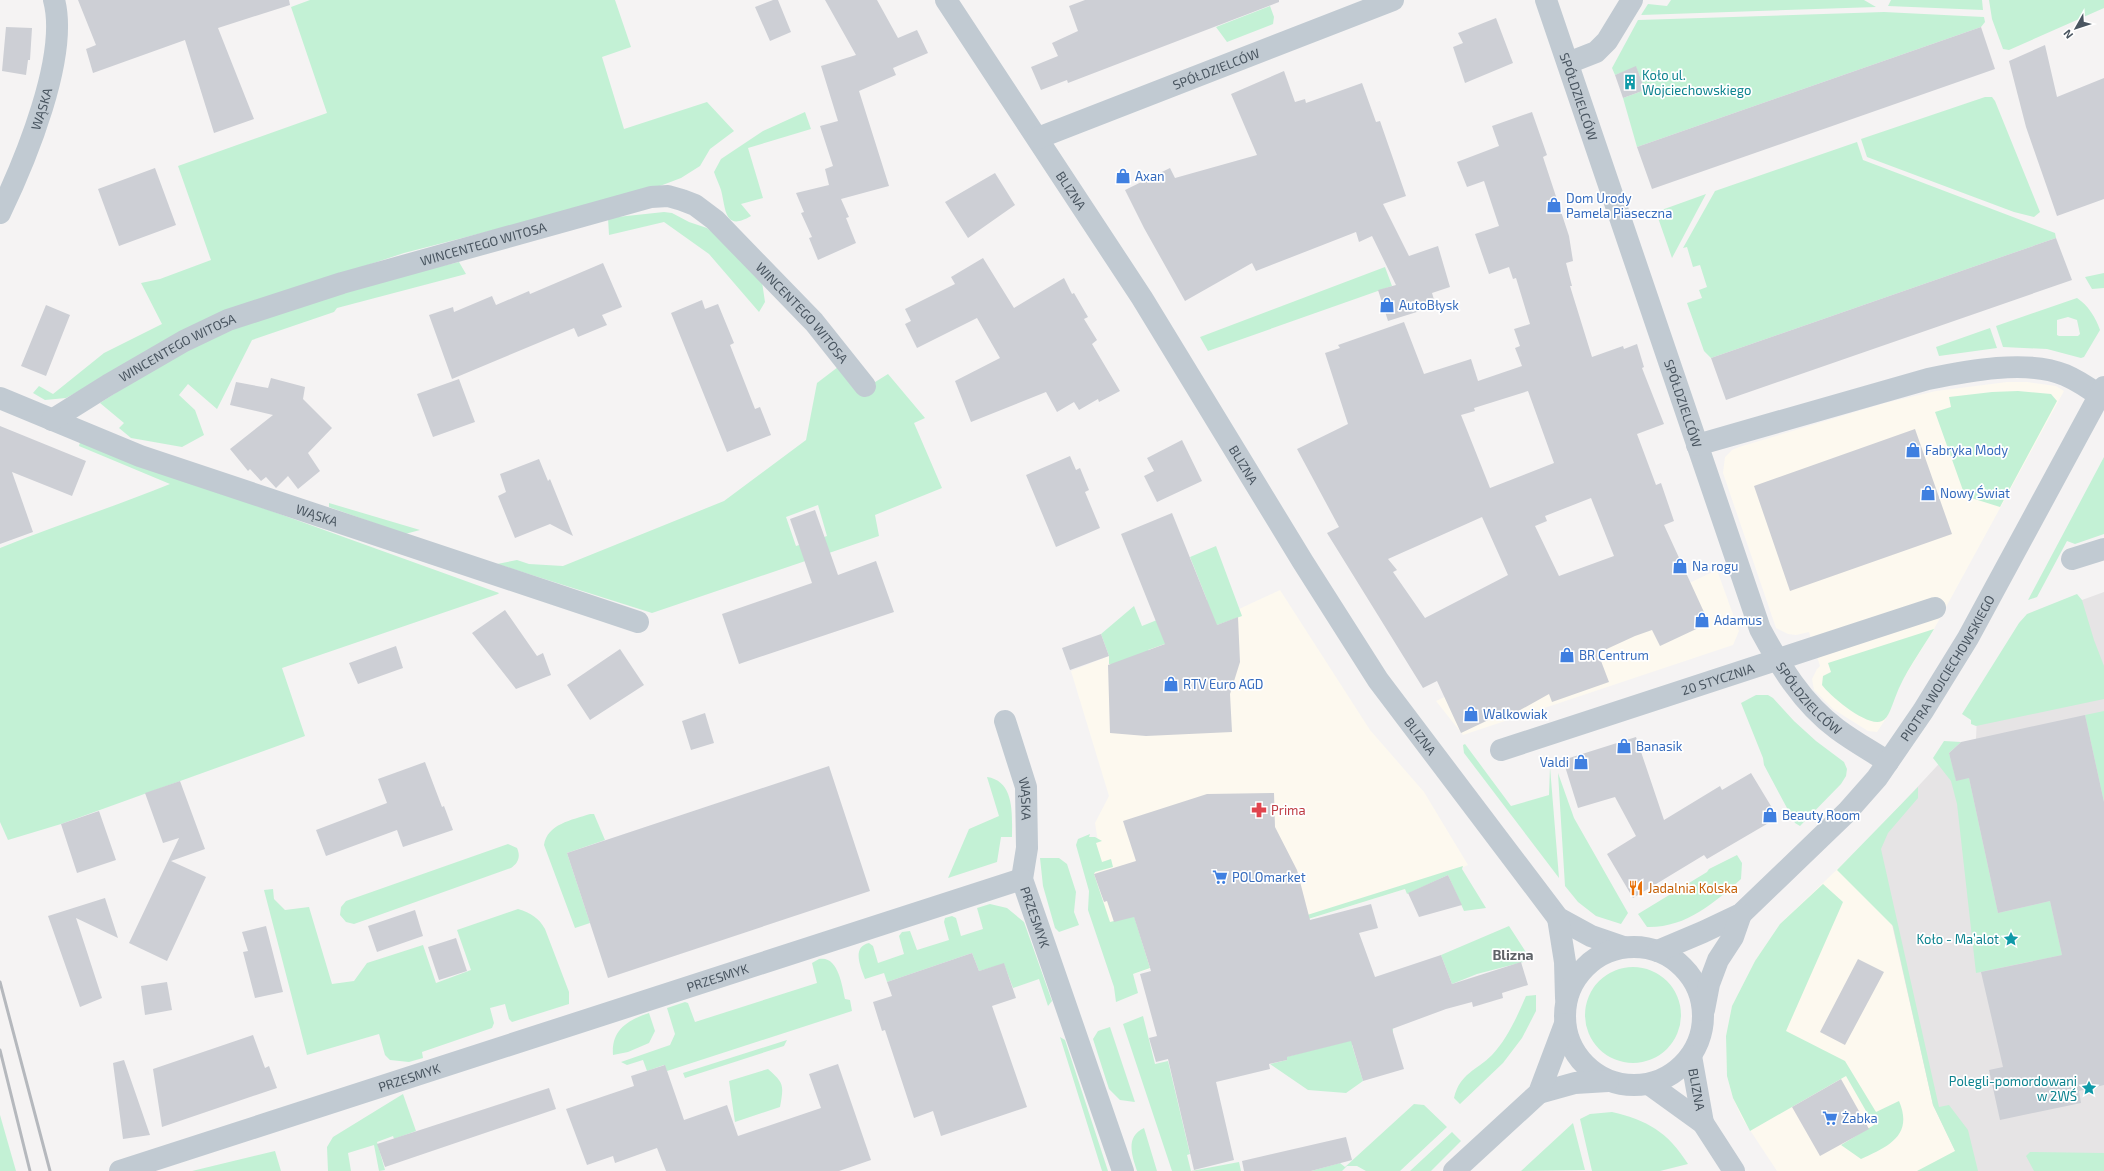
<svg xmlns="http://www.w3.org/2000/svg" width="2104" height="1171" viewBox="0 0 2104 1171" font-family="'Exo 2',sans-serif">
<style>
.commercial{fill:#fdf9ef}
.education{fill:#e6e4e5}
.green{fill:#c3f1d5;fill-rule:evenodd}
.building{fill:#cdcfd5;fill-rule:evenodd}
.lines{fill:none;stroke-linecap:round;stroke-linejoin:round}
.minor{stroke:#c1cad2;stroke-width:22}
.rail{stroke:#b5b8bd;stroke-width:3}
.labels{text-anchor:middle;stroke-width:3.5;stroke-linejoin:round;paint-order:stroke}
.street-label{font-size:13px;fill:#4a5661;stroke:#fff}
.culture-label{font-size:13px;fill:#0d838f;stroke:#fff;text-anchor:end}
.shop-label{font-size:13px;fill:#366cbe;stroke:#fff;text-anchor:start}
.health-label{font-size:13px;fill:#be3a42;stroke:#fff;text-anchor:start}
.food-label{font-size:13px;fill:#c56008;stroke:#fff;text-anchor:start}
.neighbourhood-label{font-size:14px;font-weight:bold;fill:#5f6368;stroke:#fff}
</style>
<rect width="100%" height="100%" fill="#f5f3f3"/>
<path class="commercial" d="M2007,382H2027L2056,386L2064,391L1934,629L1899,686L1887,717L1877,732L1868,731L1833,709L1814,690L1812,679L1817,669L1820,666L1809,632L1796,635L1788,634L1776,628L1723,473L1725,457L1732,450L1739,447L1885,403L1936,391Z
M1717,570L1739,631L1733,645L1463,735L1436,701Z
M1280,590L1370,730L1424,792L1468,865L1407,894L1405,889L1124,977L1094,874L1095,872L1103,870L1096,843L1098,842L1095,823L1109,796L1071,671L1109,656V664L1148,662L1147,650L1238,617L1242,615L1239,609Z
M1872,836L1956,1151L1965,1171H1777L1742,1118L1733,1098L1727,1076L1726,1036L1732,1006L1755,961L1780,924Z"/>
<path class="education" d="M2104,592V1171H1965L1933,1105L1872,836L1949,753L1976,739L1977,715L2082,600Z"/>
<path class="green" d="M310,0H615L631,47L602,57L624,129L707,102L734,131L710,149L700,166L681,178L652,189L404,253L226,312L66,398L45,400L33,393L39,386L53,394L104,353L162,324L141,283L160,279L211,260L178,166L327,113L291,7Z
M1671,0H1864L1876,7L1641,15L1648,4L1667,6Z
M1891,0H1982L1983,10L1888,6Z
M1989,0H2104V8L2009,50L2003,49L1992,19Z
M1270,6L1274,17L1273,24L1227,42L1216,27Z
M1884,12L1984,17L1985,22L1981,27L1637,147L1623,98L1645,90L1636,67L1615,75L1612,68L1638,20Z
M1985,97H1992L1995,101L2040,212L2034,217L2014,212L1867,157L1861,139Z
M805,112L811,129L748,148L763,198L741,204L751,216C724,232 726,209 721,190C719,184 716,178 714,172L721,159L763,131Z
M1857,142L1863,160L2055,233L2056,238L1711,358L1704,351L1687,303L1702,298L1699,290L1707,287L1700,265L1693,267L1687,247L1683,248L1715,191Z
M1706,194L1672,258L1656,212Z
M664,212L672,213L689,222L707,228L717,236L762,282L765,302L759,312L709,254L664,222L609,235L608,218Z
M459,262L466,274L337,308L334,312L252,340L217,409L188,384L179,395L195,410L204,435L182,447L131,438L119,428L124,423L100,403C132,383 164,359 198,343C281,305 371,282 459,262Z
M1385,267L1392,286L1208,351L1200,337Z
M2104,273V288L2092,289L2085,277Z
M2077,298C2088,305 2096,318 2100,330L2084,357L2081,358L2047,349L2003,347L1996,326ZM2068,317L2077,320L2080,334L2078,336H2059L2057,335V320Z
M1990,328L1997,348L1939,356L1936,347Z
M838,367L872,384L888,374L925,418L914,423L942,488L875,515L879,536L652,613L497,564L517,560L529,564L563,566L724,501L806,440L817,383ZM818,505L827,536L796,546L786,517Z
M2018,391L2051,394L2057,401L2000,507L1965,496L1935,412L1951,407L1949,397L1992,392Z
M80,442L499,593L498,594L282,668L305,736L61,824L8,840L0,822V548C56,525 114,507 170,484L79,446Z
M2104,457V534L2075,544L2067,541L2037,597L2028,600Z
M329,503L420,530L405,534L329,507Z
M1216,546L1242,616L1148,650V663L1109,664V656L1101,634L1134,606L1142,626L1207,600L1190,557Z
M2077,594L2082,600L2094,640L2104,666V699L1976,726L1971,724V720L1962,714L2019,623L2027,614Z
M1934,629C1921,651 1904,673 1895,698C1892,705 1889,718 1882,721C1868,728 1830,696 1822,685L1823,676L1831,672L1828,663Z
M1756,695H1768L1773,698L1794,721L1816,741L1844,762L1847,769L1846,776L1841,784L1800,826L1795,823L1764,765L1763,758L1741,703Z
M2104,711V802L2085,715Z
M1944,741L1961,742L1949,753L1956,780L1969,778L1998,913L2050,901L2062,955L1976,973L1957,804L1951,781L1933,758Z
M1465,744L1511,806L1549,795L1550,767L1559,878L1464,753L1463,745Z
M1558,773L1574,818L1628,913L1621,924L1596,916L1578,902L1565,886Z
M987,777C1015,781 1012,815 1012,837H1001L997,862L948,878L969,829L999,816Z
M1918,787V798L1888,833L1881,849L1939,1107L1949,1105L1968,1130L1978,1171H1917L1955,1151L1933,1105L1893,926L1837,870Z
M590,814H594L605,840L567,853L590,923L575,928L544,845C547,824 572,820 590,814Z
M1090,834L1089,837H1095L1102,841L1096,843L1102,862L1111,859L1113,867L1095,872L1094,874L1110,922L1134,916L1150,968L1133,974L1138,993L1116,1002L1114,987L1088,910L1089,891L1076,845L1078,839Z
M508,844L517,848C521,857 518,863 511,868L354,924L346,922L340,915L341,907L346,901Z
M1737,855L1742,863L1741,879C1714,903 1686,928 1647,927L1638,914L1707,872L1709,869Z
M1040,858H1059L1067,864L1076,892L1074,912L1079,925L1059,932L1055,928L1043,886Z
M1463,866L1462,869L1486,908L1464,911L1448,875L1407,894L1405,889L1305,920L1304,916Z
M1823,884L1843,902L1786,1031L1845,1061L1876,1112L1899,1101C1914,1136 1887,1147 1861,1159L1841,1145L1874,1125L1846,1076L1750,1131L1733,1098L1727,1076L1726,1036L1732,1006L1755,961L1780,924Z
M273,889L274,899L285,910L309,907L332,984L354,981L367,963L423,945L436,983L471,970L457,930L518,909C531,913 539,918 545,929L569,992V1004L512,1022L509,1019L505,1004L490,1008L494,1023L492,1028L422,1052L423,1058L409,1062L390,1060L385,1055L379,1034L307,1055L264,890Z
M990,904L1007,908L1024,922L1052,1001L1048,1006L1039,979L1013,988L1004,964L979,971L972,953L887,982L884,973L865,979C861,968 851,947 869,943L873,946L878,963L904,954L899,936L902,932L910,931L917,950L949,940L944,922L945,918L952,916L956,918L961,936L983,929L977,908Z
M1509,926L1531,960L1477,974L1452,984L1441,955Z
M819,959C838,955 842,985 845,999L850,1000L852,1011L667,1071L664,1065L647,1071L643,1060L627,1065L621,1062L670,1045L675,1034L667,1008L685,1002L688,1003L695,1022L817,983L812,963Z
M1585 1015a48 48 0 1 1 96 0a48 48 0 1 1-96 0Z
M1536,995V1011L1522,1038L1503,1063L1460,1104L1454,1098C1460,1073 1476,1071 1492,1055C1507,1039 1517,1017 1526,996Z
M649,1013L655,1031L649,1043L628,1052L613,1055C611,1030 628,1020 649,1013Z
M1143,1016L1155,1064L1168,1061L1190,1154L1187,1155L1191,1171L1239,1162L1241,1171H1172L1123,1024Z
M1110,1027L1135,1102L1120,1100L1109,1089L1093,1039L1098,1031Z
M1393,1027V1033L1352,1045L1363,1081L1346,1093L1308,1090L1270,1064L1287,1060L1286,1057Z
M1060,1037L1065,1040L1108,1171H1102Z
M787,1040L784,1046L685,1078L683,1073Z
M768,1069C784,1083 784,1085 780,1107L735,1122L729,1081Z
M403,1094L416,1131L394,1139L393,1136L377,1142L385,1170L379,1171L374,1145L348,1153L351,1171H328L327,1147L333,1137Z
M1414,1104L1424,1105L1447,1127L1400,1171H1366L1357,1166H1347L1342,1171H1311L1340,1163L1345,1167Z
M1612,1112C1647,1120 1668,1132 1688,1164L1660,1171H1592L1580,1119L1590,1114Z
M0,1115L16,1171H0Z
M1573,1123L1585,1170L1521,1171Z
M1144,1128L1157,1171H1137C1132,1155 1125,1137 1144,1128Z
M1452,1132L1461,1141L1431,1171H1410Z
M275,1151L281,1171H192Z
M2030,1152L2104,1153V1171H2034L2026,1156Z"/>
<path class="building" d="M78,0H289L290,5L218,28L254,119L214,133L185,40L93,73L86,49L96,45Z
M773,0H778L791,32L770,41L755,7Z
M825,0H877L898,38L917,30L928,53L893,68L896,75L859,91L889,186L841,199L849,217L846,218L856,243L818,260L809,238L812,237L801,213L804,212L796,193L829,185L825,169L833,166L820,126L838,121L821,66L856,55Z
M1085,0H1279V2L1068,83L1067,80L1041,90L1031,67L1058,56L1052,43L1078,31L1069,6Z
M1496,18L1513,63L1465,83L1453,47L1463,43L1458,33Z
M6,27L32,28L30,60H28L26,75L2,71Z
M1981,27L1995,69L1652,189L1637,147Z
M2045,45L2057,97L2104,78V199L2057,216L2026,127L2009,61Z
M1636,66L1645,90L1623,98L1615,75Z
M1284,71L1295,102L1305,99L1306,103L1362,83L1376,122L1380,121L1406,196L1383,204L1409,256L1438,246L1450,287L1432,293L1436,306L1388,321L1378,290L1396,285L1372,236L1359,242L1356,232L1256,271L1252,263L1185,301L1144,228L1125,190L1170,168L1175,178L1257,155L1231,94Z
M1532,112L1547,155L1543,157L1569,236L1573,261L1566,263L1572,286H1570L1592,357L1623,346L1624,349L1637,344L1644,367L1642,368L1664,424L1637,434L1656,485L1661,483L1674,521L1664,525L1709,623L1660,646L1652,630L1635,636L1598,653L1609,682L1552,702L1549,694L1504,719L1501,714L1461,733L1437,681L1423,688L1327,533L1339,527L1297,449L1348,424L1325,353L1340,348L1338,345L1404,322L1424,374L1471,359L1478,381L1522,366L1515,348L1520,346L1514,329L1530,324L1516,278L1513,279L1509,267L1489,274L1475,234L1499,226L1484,181L1467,187L1457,162L1499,146L1492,126ZM1528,391L1554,463L1490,488L1461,415L1475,411L1474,408ZM1591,498L1614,556L1559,576L1535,526L1547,521L1545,516ZM1482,517L1508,575L1425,618L1393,572L1397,570L1388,559Z
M155,168L176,225L119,246L98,189Z
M995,173L1015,205L968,238L945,202Z
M2056,238L2072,280L1726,400L1711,358Z
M983,258L1014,308L1064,278L1072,294L1074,293L1088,317L1084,319L1097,340L1092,344L1120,391L1099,402L1098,399L1079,410L1074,402L1057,412L1046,392L971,422L955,381L1000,358L977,318L917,348L905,324L911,321L905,309L955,284L951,277Z
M603,263L622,307L602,315L607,325L578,337L574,328L452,379L429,315L453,307L454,312L492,296L496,305L529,291L530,294Z
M702,300L705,309L718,304L734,343L730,345L755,409L760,407L771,435L727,452L671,313Z
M46,305L70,315L46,376L21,366Z
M271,378L305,387L303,399L332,428L308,453L320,471L298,489L288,476L276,488L266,477L261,481L250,469L248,471L230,449L273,415L230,405L236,382L268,388Z
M459,379L475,422L433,437L417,394Z
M0,426L86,461L72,496L12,472L33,532L0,544Z
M1915,429L1952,534L1790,591L1754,486Z
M1182,440L1202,481L1157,502L1144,476L1154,471L1147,458Z
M1070,456L1076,470L1080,468L1089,490L1085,492L1100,528L1056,547L1026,475Z
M539,459L548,481L550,479L573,536L550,524L515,538L498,496L506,492L500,474Z
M815,510L838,575L876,561L894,612L739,664L722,614L812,583L790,519Z
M1172,513L1217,625L1238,617L1240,662L1230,694L1232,732L1146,736L1110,733L1108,665L1165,644L1121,534Z
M505,610L537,656L543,653L551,675L516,689L472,633Z
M1101,634L1109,656L1070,670L1062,648Z
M396,646L403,668L358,684L349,663Z
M620,649L644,685L590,720L567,685Z
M705,713L714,743L691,750L682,721Z
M2085,715L2104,802V1085L2079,1091L2081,1103L2000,1120L1989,1070L2003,1067L1981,972L2062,955L2050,901L1998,913L1969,778L1956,781L1949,753L1961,742Z
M1636,737L1664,820L1720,786L1722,790L1751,773L1774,811L1772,821L1707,859L1704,855L1633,898L1607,854L1636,836L1615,797L1578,808L1563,760Z
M425,762L442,807L444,806L453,830L403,847L397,830L326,856L316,830L387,803L378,779Z
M829,766L870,891L608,978L567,853Z
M180,781L205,849L171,861L206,877L167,961L129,943L179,838L163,843L145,793Z
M1274,793L1275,827L1297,870L1310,920L1371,904L1378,928L1359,933L1375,977L1441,955L1452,984L1521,962L1528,985L1502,993L1503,998L1473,1007L1472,1002L1446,1009L1392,1029L1404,1069L1363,1081L1351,1041L1287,1057V1060L1269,1064L1270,1069L1216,1082L1234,1160L1194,1170L1168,1059L1156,1062L1149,1038L1157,1036L1140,974L1151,971L1134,917L1114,922L1107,901L1104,902L1094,874L1136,861L1123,821L1207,794Z
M99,811L116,860L77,873L61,824Z
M1448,875L1462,905L1419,917L1408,893Z
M105,898L118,938L76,918L102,998L80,1007L48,916Z
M415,910L423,936L377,952L368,926Z
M266,926L283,992L255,998L243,952L248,951L242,932Z
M456,938L467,971L439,980L428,947Z
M972,953L979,971L1004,963L1016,998L992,1006L1027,1107L941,1136L933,1111L914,1118L885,1030L882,1031L873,1002L892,996L887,982Z
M1858,959L1884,972L1845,1045L1820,1032Z
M167,982L172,1010L145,1015L141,986Z
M253,1035L265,1068L269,1066L277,1088L162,1127L153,1069Z
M124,1060L150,1135L123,1139L113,1063Z
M838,1064L871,1160L839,1171H666L657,1148L615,1163L613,1156L587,1165L566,1109L634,1086L631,1076L665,1065L684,1120L727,1105L738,1136L821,1108L809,1074Z
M1841,1079L1869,1129L1820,1156L1792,1107Z
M549,1088L556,1109L385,1167L377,1144Z
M1346,1137L1352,1160L1311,1171H1244L1242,1161Z"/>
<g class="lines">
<g class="minor">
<path id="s1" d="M946,0L1142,298L1303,562L1378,680L1558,918L1591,936L1623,947"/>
<path id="s2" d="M1546,0L1760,629C1780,666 1802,703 1837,729C1853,741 1871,751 1888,762"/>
<path d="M1568,63L1596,52L1607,41L1632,0"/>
<path id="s3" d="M1038,138L1393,0"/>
<path id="s4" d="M0,213C25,161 69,56 54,0"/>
<path id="s5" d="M0,398L140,456L638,622"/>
<path id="s6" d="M52,420L108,385L184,341L228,320L342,283L651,197L668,196L682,200L695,205L715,220L814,322L865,386"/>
<path d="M1697,445L1928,379C1967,371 2027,359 2065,375C2079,381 2092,390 2104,399"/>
<path d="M2072,559L2104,549"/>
<path id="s7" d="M1005,721L1026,787L1027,848L1022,879L1123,1171"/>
<path id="s8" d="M1501,750L1935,608"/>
<path d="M1558,918L1565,962L1566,998"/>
<circle cx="1634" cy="1016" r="69"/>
<path id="s9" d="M1658,951L1703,932L1741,914L1847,812L1877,778L1923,711L1968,638L2104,387"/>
<path d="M1704,1010L1709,984L1718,960L1733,937L1741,914"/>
<path id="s10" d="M1691,1056L1703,1123"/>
<path d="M1649,1084L1703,1123L1734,1171"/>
<path d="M1539,1093L1575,1083L1608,1081"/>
<path id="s11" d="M120,1171L1022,879"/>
<path d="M1454,1171L1539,1093L1565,1024"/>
</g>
<path class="rail" d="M0,982L50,1171
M0,1050L30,1171"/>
</g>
<defs>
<g id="building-bare" transform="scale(1.2)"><path d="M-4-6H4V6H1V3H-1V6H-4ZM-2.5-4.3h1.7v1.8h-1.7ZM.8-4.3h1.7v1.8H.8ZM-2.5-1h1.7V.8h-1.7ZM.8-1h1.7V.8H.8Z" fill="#0f9aa8" stroke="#fff" stroke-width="2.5" paint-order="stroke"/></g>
<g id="shop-bare" transform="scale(1.2)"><path d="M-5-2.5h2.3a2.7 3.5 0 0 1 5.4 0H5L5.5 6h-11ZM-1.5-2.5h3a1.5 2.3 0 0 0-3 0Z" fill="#3f7fe0" stroke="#fff" stroke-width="2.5" paint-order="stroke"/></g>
<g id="pharmacy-bare" transform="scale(1.2)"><path d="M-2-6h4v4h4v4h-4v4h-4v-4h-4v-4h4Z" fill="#e0444e" stroke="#fff" stroke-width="2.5" paint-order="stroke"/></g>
<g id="supermarket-bare" transform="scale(1.2)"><path d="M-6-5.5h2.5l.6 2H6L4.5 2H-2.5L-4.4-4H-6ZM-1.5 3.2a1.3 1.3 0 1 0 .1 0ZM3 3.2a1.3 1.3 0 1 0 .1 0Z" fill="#3f7fe0" stroke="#fff" stroke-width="2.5" paint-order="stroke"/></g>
<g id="restaurant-bare" transform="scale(1.2)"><path d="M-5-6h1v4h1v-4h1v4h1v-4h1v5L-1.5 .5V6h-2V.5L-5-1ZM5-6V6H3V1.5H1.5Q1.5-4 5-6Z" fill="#e8710a" stroke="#fff" stroke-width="2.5" paint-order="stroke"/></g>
<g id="sight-bare" transform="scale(1.2)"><path d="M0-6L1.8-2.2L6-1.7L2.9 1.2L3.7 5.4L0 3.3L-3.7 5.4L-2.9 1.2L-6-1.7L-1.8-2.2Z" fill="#0f9aa8" stroke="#fff" stroke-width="2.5" paint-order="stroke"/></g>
</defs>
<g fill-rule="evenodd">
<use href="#building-bare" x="1630" y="82"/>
<use href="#shop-bare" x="1123" y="176"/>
<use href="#shop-bare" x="1554" y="205"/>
<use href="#shop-bare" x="1387" y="305"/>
<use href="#shop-bare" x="1913" y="450"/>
<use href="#shop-bare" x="1928" y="493"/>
<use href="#shop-bare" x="1680" y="566"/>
<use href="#shop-bare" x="1702" y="620"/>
<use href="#shop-bare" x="1567" y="655"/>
<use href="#shop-bare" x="1171" y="684"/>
<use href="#shop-bare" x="1471" y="714"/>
<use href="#shop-bare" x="1624" y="746"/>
<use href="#shop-bare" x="1581" y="762"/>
<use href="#pharmacy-bare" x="1259" y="810"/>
<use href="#shop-bare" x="1770" y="815"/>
<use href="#supermarket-bare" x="1220" y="877"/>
<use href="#restaurant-bare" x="1636" y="888"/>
<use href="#sight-bare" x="2011" y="939"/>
<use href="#sight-bare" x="2089" y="1088"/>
<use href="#supermarket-bare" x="1830" y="1118"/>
</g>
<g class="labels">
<g class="street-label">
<text dy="5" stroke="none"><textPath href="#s3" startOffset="191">SPÓŁDZIELCÓW</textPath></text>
<text dy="5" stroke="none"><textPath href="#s2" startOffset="102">SPÓŁDZIELCÓW</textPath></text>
<text dy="5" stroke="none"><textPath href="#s4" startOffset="112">WĄSKA</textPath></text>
<text dy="5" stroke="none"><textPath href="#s1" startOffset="228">BLIZNA</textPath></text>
<text dy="5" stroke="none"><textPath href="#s6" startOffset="469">WINCENTEGO WITOSA</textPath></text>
<text dy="5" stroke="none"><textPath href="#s6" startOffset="841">WINCENTEGO WITOSA</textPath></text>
<text dy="5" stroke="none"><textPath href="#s6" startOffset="145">WINCENTEGO WITOSA</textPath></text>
<text dy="5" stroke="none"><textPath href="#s2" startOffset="426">SPÓŁDZIELCÓW</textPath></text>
<text dy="5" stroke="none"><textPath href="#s1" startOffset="552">BLIZNA</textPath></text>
<text dy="5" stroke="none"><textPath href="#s5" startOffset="338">WĄSKA</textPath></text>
<text dy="5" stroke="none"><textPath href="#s9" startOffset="414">PIOTRA WOJCIECHOWSKIEGO</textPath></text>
<text dy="5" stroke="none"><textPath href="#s8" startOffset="228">20 STYCZNIA</textPath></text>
<text dy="5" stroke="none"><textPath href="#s2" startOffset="750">SPÓŁDZIELCÓW</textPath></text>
<text dy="5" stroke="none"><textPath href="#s1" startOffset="876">BLIZNA</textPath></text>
<text dy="5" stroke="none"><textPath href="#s7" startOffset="81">WĄSKA</textPath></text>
<text dy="5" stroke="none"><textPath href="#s7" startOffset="202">PRZESMYK</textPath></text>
<text dy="5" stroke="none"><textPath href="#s11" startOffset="628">PRZESMYK</textPath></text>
<text dy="5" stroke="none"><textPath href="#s11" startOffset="304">PRZESMYK</textPath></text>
<text dy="5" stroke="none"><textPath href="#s10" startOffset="34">BLIZNA</textPath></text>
</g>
<g class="culture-label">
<text x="1642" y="80" text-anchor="start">Koło ul.<tspan x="1642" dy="15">Wojciechowskiego</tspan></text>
<text x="1999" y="944">Koło - Ma’alot</text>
<text x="2077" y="1086">Polegli-pomordowani<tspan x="2077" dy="15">w 2WŚ</tspan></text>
</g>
<g class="shop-label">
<text x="1135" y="181">Axan</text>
<text x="1566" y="203">Dom Urody<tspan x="1566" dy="15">Pamela Piaseczna</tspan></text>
<text x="1399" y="310">AutoBłysk</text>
<text x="1925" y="455">Fabryka Mody</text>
<text x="1940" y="498">Nowy Świat</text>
<text x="1692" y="571">Na rogu</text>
<text x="1714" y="625">Adamus</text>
<text x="1579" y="660">BR Centrum</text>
<text x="1183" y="689">RTV Euro AGD</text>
<text x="1483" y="719">Walkowiak</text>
<text x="1636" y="751">Banasik</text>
<text x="1569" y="767" text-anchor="end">Valdi</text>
<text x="1782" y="820">Beauty Room</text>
<text x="1232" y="882">POLOmarket</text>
<text x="1842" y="1123">Żabka</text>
</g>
<g class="health-label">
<text x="1271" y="815">Prima</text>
</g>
<g class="food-label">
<text x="1648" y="893">Jadalnia Kolska</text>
</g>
<g class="neighbourhood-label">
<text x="1513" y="960">Blizna</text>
</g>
</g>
<g transform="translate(2076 28) rotate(231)" stroke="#ffffff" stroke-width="3" paint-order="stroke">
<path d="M0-3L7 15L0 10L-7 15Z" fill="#4a5661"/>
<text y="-6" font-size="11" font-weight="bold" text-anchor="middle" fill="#4a5661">N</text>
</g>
</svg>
